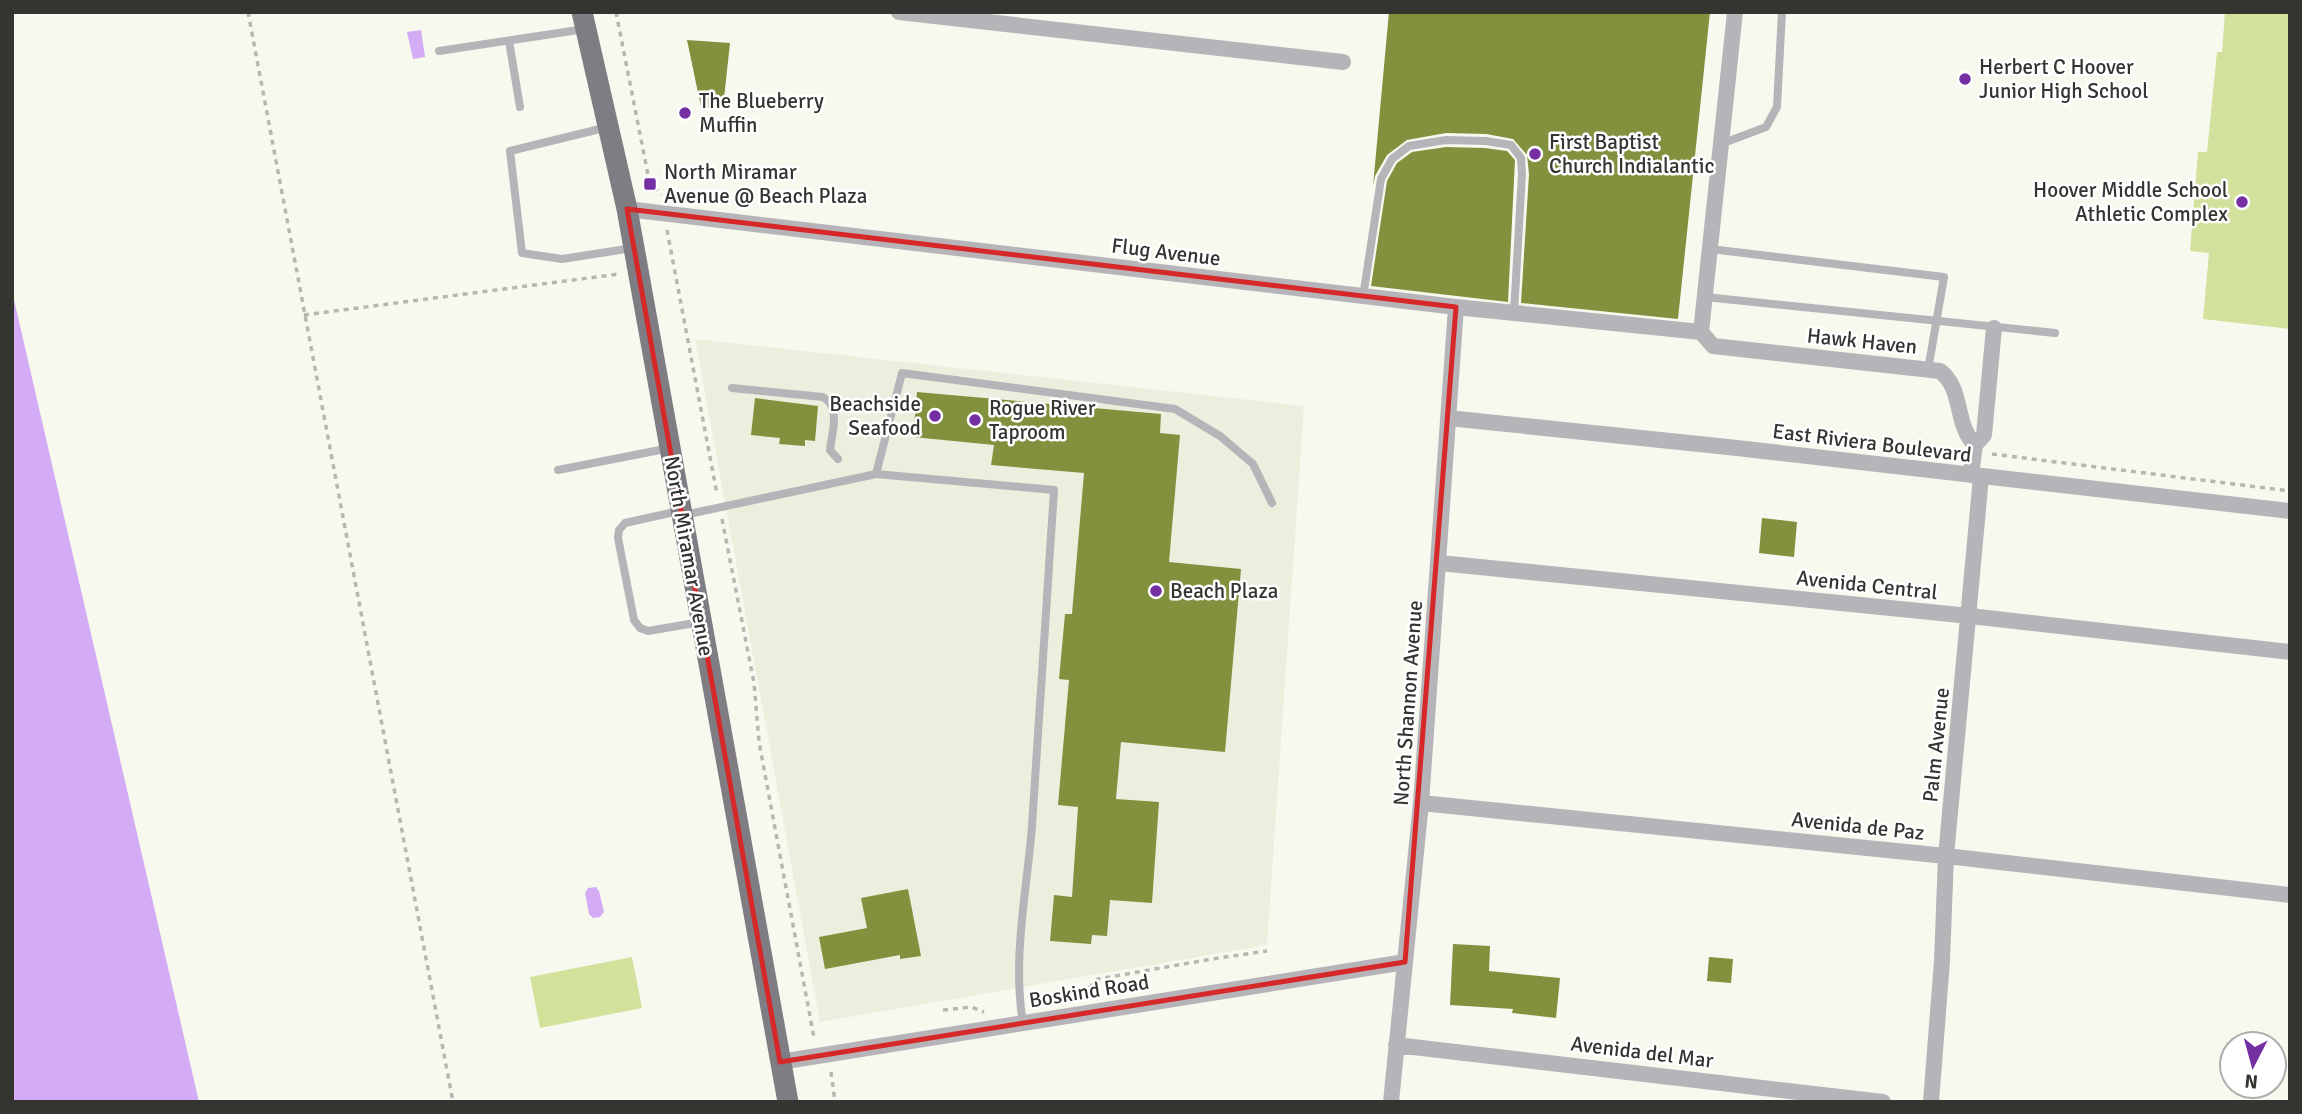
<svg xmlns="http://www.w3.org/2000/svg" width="2302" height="1114" viewBox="0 0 2302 1114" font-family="Signika,sans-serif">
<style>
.built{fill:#ebf0de}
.green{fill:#d2e19c}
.water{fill:#d3acf5}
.building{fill:#82913e}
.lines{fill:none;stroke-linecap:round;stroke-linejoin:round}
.path{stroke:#b6b8b0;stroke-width:3.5;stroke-dasharray:5 5;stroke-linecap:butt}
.service{stroke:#b6b4b8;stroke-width:8}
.minor{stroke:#b6b4b8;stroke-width:16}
.primary{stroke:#7f7c83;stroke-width:21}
.marked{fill:none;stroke:#d62828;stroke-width:5;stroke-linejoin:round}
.poi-dot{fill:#752fa3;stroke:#fff;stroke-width:2.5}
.labels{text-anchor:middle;stroke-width:5;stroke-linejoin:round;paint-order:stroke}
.poi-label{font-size:21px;fill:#343531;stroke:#fff;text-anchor:start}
.street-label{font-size:21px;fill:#343531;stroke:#fff}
</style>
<rect width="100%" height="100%" fill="#f7f9ef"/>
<path class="built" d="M695,339L1304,406L1267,945L820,1022Z"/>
<path class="green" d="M2225,12H2290V329L2203,319L2209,253L2190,251L2198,152H2207L2217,52H2222Z
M632,957L642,1008L540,1028L530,977Z"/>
<path class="water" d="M421,30L425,57L413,59L407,32Z
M12,291L199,1102H12Z
M596,887L599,891L604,912L600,917L593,918L589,914L585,893L588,888Z"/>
<path class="building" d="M1389,12H1710L1678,319L1521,303L1529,174L1527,155L1513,139L1486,134L1446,133L1407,140L1387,155L1375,176L1373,186Z
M687,40L730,43L723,108L701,107Z
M1446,147L1485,148L1507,151L1515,160L1508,302L1371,286L1387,181L1397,163L1412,152Z
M917,392L1161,414L1160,433L1180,435L1169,562L1241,569L1225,752L1121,742L1116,799L1159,802L1152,903L1110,900L1107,936L1092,935L1091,944L1050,941L1054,895L1072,897L1078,807L1058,805L1069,680L1059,679L1065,614H1072L1084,473L991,465L994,445L913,437Z
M755,398L818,406L815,441L805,440V446L779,444L780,438L751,435Z
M1762,518L1797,522L1794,557L1759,553Z
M908,889L921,956L900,959V955L825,969L819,937L867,928L861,898Z
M1453,944L1490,946L1489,971L1560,978L1556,1018L1512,1013L1513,1009L1450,1005Z
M1709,957L1733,959L1731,983L1707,981Z"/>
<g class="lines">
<path class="path" d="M248,12L453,1102
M616,12L649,180L661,195
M667,230L717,494
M304,315L619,274
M1992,454L2290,491
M722,519L754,683L759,742L814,1038
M1082,995L1098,979L1212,959L1267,951
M943,1010L971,1007L984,1012
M831,1072L835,1102"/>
<path class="service" d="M509,41L520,107
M439,51L585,29
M608,127L510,151L522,253L562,259L633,248
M1721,144L1766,127L1777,107L1782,12
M1710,249L1944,277L1928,370
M1363,297L1381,179L1392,159L1409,146L1446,140L1486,141L1511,145L1521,158L1522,174L1514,313
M1705,297L2055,333
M732,388L823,397C841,407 832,432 830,450L838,459
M558,470L670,448
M876,474L902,373L1175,409L1220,436L1253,464L1272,503
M679,511L625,523L619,530L618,538L634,620L640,628L648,631L701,622
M684,515L876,474L1054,490C1047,602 1040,714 1032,826C1027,890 1012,958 1023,1023"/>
<path class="minor" d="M899,12L1343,62
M627,209L1456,307L1701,332
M1701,332L1713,346L1940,371C1964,389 1954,424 1975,445
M1701,332L1735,12
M1448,418L1728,447L2290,511
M1971,475L1975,445L1984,435L1994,328
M1440,563L1970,616L2290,652
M1421,803L1946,856L2290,895
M1396,1045L1883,1102
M780,1062L1405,962
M1391,1102L1421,803L1456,307
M1931,1102L1942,961L1946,856L1981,477"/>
<path class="primary" d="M582,12L627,209L788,1102"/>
</g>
<path class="marked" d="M627,209L1456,307L1405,962L780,1062Z"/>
<g class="poi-dot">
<circle cx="1965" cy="79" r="7"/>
<circle cx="685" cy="113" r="7"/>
<circle cx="1535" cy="154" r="7"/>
<rect x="643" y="177" width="14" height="14" rx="3.5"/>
<circle cx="2242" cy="202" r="7"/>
<circle cx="935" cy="416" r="7"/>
<circle cx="975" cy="420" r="7"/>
<circle cx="1156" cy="591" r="7"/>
</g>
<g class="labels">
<g class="poi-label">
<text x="1979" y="74">Herbert C Hoover<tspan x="1979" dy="24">Junior High School</tspan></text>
<text x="699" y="108">The Blueberry<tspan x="699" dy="24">Muffin</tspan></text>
<text x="1549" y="149">First Baptist<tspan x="1549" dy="24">Church Indialantic</tspan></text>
<text x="664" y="179">North Miramar<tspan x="664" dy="24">Avenue @ Beach Plaza</tspan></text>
<text x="2228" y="197" text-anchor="end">Hoover Middle School<tspan x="2228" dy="24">Athletic Complex</tspan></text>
<text x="921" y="411" text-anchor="end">Beachside<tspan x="921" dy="24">Seafood</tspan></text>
<text x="989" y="415">Rogue River<tspan x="989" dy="24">Taproom</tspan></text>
<text x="1170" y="598">Beach Plaza</text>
</g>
<g class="street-label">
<text transform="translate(1166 252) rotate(7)" y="7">Flug Avenue</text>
<text transform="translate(1862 341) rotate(6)" y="7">Hawk Haven</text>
<text transform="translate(1872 443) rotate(7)" y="7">East Riviera Boulevard</text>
<text transform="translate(689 556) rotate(80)" y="7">North Miramar Avenue</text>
<text transform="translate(1867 585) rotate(6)" y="7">Avenida Central</text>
<text transform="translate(1408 703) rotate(-86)" y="7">North Shannon Avenue</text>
<text transform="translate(1936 745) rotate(-84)" y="7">Palm Avenue</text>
<text transform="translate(1858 826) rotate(6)" y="7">Avenida de Paz</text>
<text transform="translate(1089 991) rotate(-9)" y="7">Boskind Road</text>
<text transform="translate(1642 1052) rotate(7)" y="7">Avenida del Mar</text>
</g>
</g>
<rect width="2302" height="1114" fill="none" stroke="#343531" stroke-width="28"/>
<g transform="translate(2253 1065) rotate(186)"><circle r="33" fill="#ffffff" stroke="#aeaead" stroke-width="2"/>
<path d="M0-5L12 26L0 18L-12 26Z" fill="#752fa3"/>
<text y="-10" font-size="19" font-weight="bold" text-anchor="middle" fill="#343531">N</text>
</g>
</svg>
